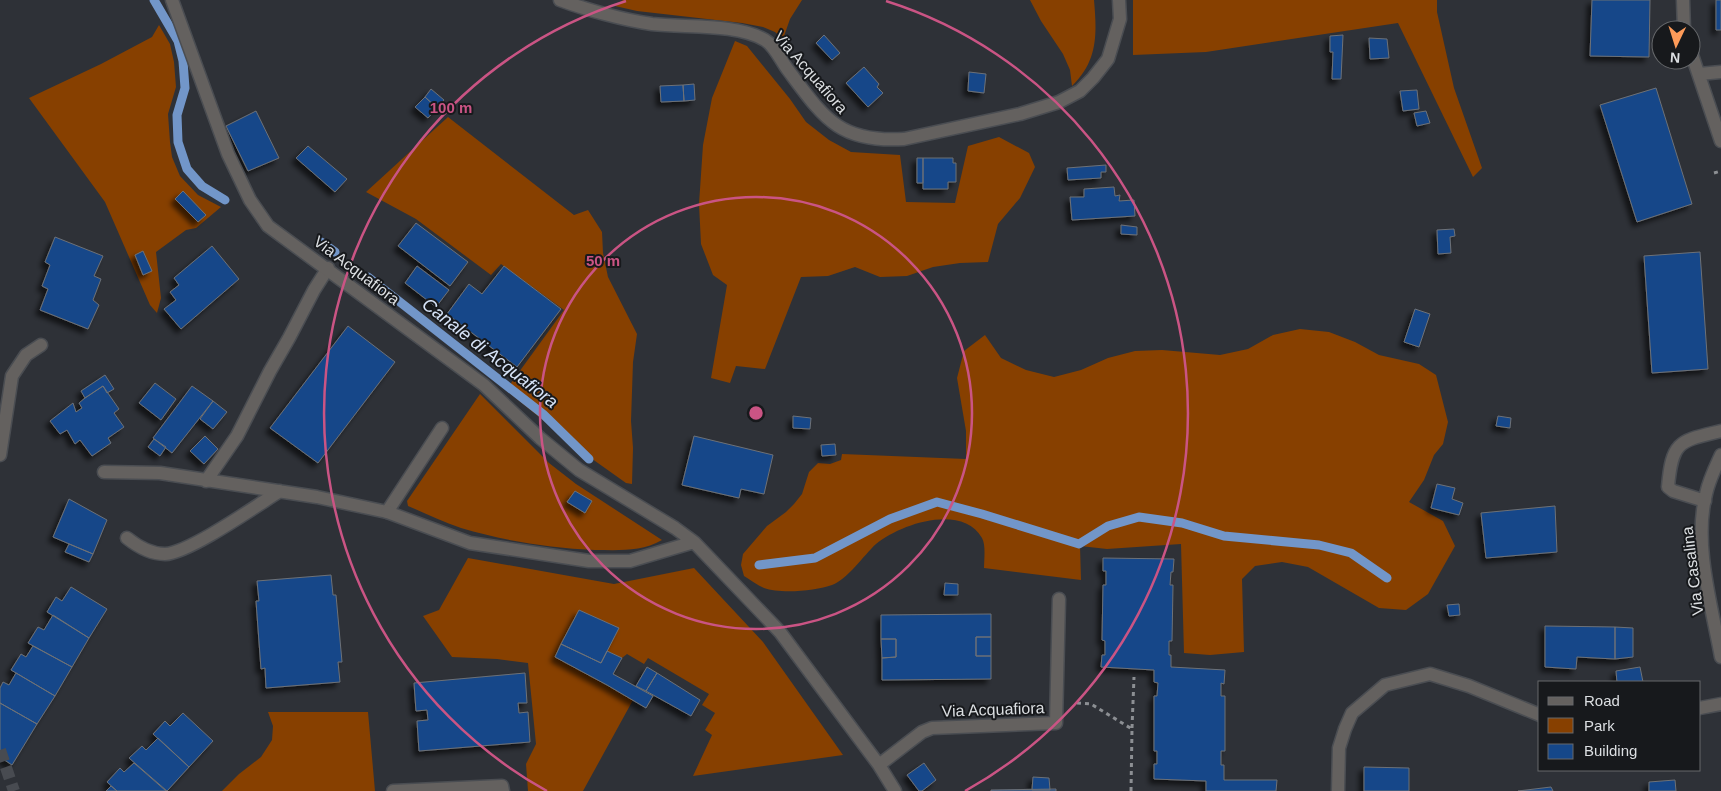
<svg xmlns="http://www.w3.org/2000/svg" width="1721" height="791" viewBox="0 0 1721 791" font-family="Arial,sans-serif">
<style>
.green{fill:#874000}
.lines{fill:none;stroke-linecap:round;stroke-linejoin:round}
.stream{stroke:#7296c9;stroke-width:9}
.building{fill:#154789;stroke:#6d7177;filter:url(#shadow)}
.secondary-tunnel{stroke:#484b51;stroke-width:12;stroke-dasharray:12 6;stroke-linecap:butt}
.service-casing{stroke:#4a4d52;stroke-width:15}
.minor-casing{stroke:#4a4d52;stroke-width:15}
.path{stroke:#8c8f93;stroke-width:3;stroke-dasharray:4 4;stroke-linecap:butt}
.service{stroke:#64615f;stroke-width:12}
.minor{stroke:#64615f;stroke-width:12}
.ring{fill:none;stroke:#ca5484;stroke-width:2.5}
.labels{text-anchor:middle;stroke-width:4;stroke-linejoin:round;paint-order:stroke}
.street-label{font-size:16px;fill:#dcdfe2;stroke:#17191c}
.water-label{font-size:18px;font-style:italic;fill:#d7e4f8;stroke:#17191c}
.centre{fill:#ca5484;stroke:#17191c;stroke-width:2.5}
.ring-label{font-size:15px;text-anchor:middle;font-weight:bold;fill:#ca5484;stroke:#17191c;stroke-width:4;stroke-linejoin:round;paint-order:stroke}
</style>
<defs>
<filter id="shadow"><feDropShadow dx="-4.5" dy="4.5" stdDeviation="2.5" flood-color="#0009"/></filter>
</defs>
<rect width="100%" height="100%" fill="#2e3137"/>
<path class="green" d="M623,0H802L790,19L783,39L775,32L763,27L742,23L637,11L615,6Z
M1030,0H1094C1097,34 1098,61 1072,86L1070,70L1063,54L1041,21Z
M1133,0H1437V12L1454,88L1482,168L1473,177L1398,23L1206,52L1133,55Z
M159,25L170,44L174,62L176,87L168,114L170,142L172,157L180,176L198,195L221,207L196,228L186,230L156,252L161,298L157,313L150,305L105,202L29,98L101,64L152,37Z
M735,41L747,46L790,99L806,122L829,140L851,152L900,155L906,202L955,203L968,146L999,137L1029,153L1035,167L1020,198L998,224L988,262L960,263L933,267L907,276L880,277L855,267L828,276L801,277L765,369L736,366L730,383L711,378L727,285L713,275L701,244L699,204L703,145L712,98Z
M448,117L574,215L588,210L602,232L603,253L608,277L637,334L633,362L631,421L633,448L632,484L626,483L581,451L506,390L564,310L501,264L491,275L416,219L366,192Z
M1300,329L1329,332L1355,342L1379,355L1419,364L1436,375L1448,422L1443,444L1434,455L1424,480L1409,502L1443,521L1455,546L1428,594L1406,610L1379,608L1308,567L1282,562L1255,566L1242,579L1244,652L1210,655L1184,653L1181,544L1107,549L1080,546L1081,580L984,568C984,560 986,545 982,538C962,503 900,524 876,544C863,556 848,579 832,585C816,591 780,594 764,588C757,585 751,580 744,576L741,565L743,554L767,526L786,512L794,504L802,494L809,472L818,463L830,464L841,460L842,454L966,459V431L957,378L964,351L985,335L1001,358L1026,370L1054,377L1081,370L1108,358L1135,351L1162,350L1220,355L1248,349L1273,335Z
M480,394L549,463L576,484L662,540C641,552 619,550 595,550C549,548 505,541 461,528C443,522 425,513 408,506L407,501Z
M468,558L614,584L694,568L763,642L843,755L693,776L712,735L705,730L715,713L702,705L709,694L648,658L644,664L627,654L622,658L607,651L619,628L579,610L555,657L633,700L583,791H528L526,764L536,744L528,663L497,659L452,657L423,616L439,610Z
M268,712H368L375,791H222L239,774L261,757L272,740L273,726Z"/>
<g class="lines">
<path class="stream" d="M154,0L178,41L183,61L185,88L177,115L178,142L187,169L202,186L225,200
M321,242L335,252
M368,277L543,414L589,459
M759,565L815,558L890,519L937,502L982,514L1079,544L1108,526L1139,517L1182,523L1224,536L1319,545L1351,553L1387,578"/>
</g>
<path class="building" d="M1592,0H1650L1649,57L1590,56Z
M1716,0H1721V30H1716Z
M824,35L840,53L832,60L816,43Z
M1343,35L1341,79H1332L1333,52H1330V36Z
M1369,38L1387,39L1389,58L1370,59Z
M864,67L879,84L877,87L883,93L868,107L846,83Z
M969,72L986,74L984,93L968,91Z
M694,84L695,100L684,101L683,85Z
M683,85L684,101L661,102L660,86Z
M1656,88L1692,204L1637,222L1600,105Z
M431,89L444,100L437,108L425,97Z
M1417,90L1419,109L1403,111L1400,91Z
M425,97L437,108L428,118L415,107Z
M256,111L279,158L248,171L226,126Z
M1426,111L1430,123L1417,126L1414,113Z
M308,146L347,179L335,192L296,158Z
M917,158H923V183H917Z
M923,158H953V163H956V182H948V189H923Z
M1106,165V172H1101V178L1068,180L1067,168Z
M1114,187L1115,196L1120,195L1119,201L1134,200L1135,216L1072,220L1070,197H1084V189Z
M183,191L206,215L198,222L175,199Z
M416,223L468,262L450,286L398,246Z
M1121,225L1137,227V235L1121,234Z
M1454,229L1455,236L1450,237L1451,253L1438,254L1437,230Z
M55,237L103,256L94,276L101,279L93,300L99,305L88,329L40,310L48,289L42,286L50,265L45,262Z
M212,246L239,279L181,329L164,309L176,300L170,292L179,285L174,278Z
M143,251L152,271L143,275L135,255Z
M1700,252L1708,369L1652,373L1644,256Z
M417,266L449,290L436,307L405,283Z
M504,266L561,309L517,367L447,314L469,284L482,294Z
M1415,309L1430,314L1419,347L1404,342Z
M348,326L395,362L318,463L270,428Z
M105,375L114,389L107,393L103,386L85,398L81,391Z
M155,383L176,399L161,420L139,403Z
M103,386L119,409L114,413L124,427L108,438L111,443L92,456L80,440L75,444L67,430L60,434L50,421L73,403L76,412L82,408L79,403L85,398Z
M192,386L213,401L172,453L153,438Z
M213,401L227,412L213,429L200,419Z
M793,416L811,418L810,429L793,428Z
M1498,416L1511,418L1510,428L1496,426Z
M205,436L218,449L204,464L190,451Z
M694,436L773,455L764,494L741,489L739,498L682,485Z
M154,439L166,447L160,456L148,447Z
M835,444L836,455L822,456L821,445Z
M1437,484L1455,488L1452,499L1463,503L1459,515L1431,508Z
M575,491L592,501L585,513L567,502Z
M69,499L107,520L93,554L53,537Z
M1555,506L1557,552L1486,558L1481,513Z
M69,544L93,554L89,562L65,552Z
M1103,558L1174,559L1173,572H1171L1170,585H1173L1172,641H1169V655H1171V667L1225,670L1224,684L1221,683V696H1225V751H1221V765H1224V780H1277L1276,791H1206V781L1154,779V764H1157V751H1154V696H1157L1158,683L1154,682V670L1101,667L1102,655H1105V641L1102,640L1103,585H1106V571H1103Z
M331,575L333,595H336L342,662H338L340,682L266,688L265,668L261,669L256,601H259L257,581Z
M945,583L958,584V595H944Z
M71,587L107,609L89,638L47,612L56,597L62,601Z
M1459,604L1460,615L1449,616L1447,605Z
M579,610L619,628L601,663L561,644Z
M991,614V637H976V656H991V679L882,680V658L896,657V639H881V615Z
M53,615L89,638L72,667L28,643L38,627L44,630Z
M1545,626L1615,627V659L1577,657L1576,669L1545,667Z
M1615,627L1633,628V657L1615,659Z
M976,637H991V656H976Z
M881,639H896V657L882,658Z
M561,644L601,663L607,651L622,658L613,674L653,696L646,708L607,685L555,657Z
M33,646L72,667L55,696L11,670L21,654L26,657Z
M647,667L657,673L646,691L636,686Z
M1640,667L1643,682H1617L1616,671Z
M16,673L55,696L37,724L0,703V688L3,682L9,685Z
M525,673L527,703H518L519,713L528,712L530,742L419,751L417,721L428,720L427,710L416,711L414,683Z
M657,673L700,700L691,716L646,691Z
M0,703L37,724L12,765L0,757Z
M183,713L213,741L189,767L153,734L165,721L170,726Z
M158,738L189,767L167,791L129,758L142,746L146,750Z
M134,763L166,791H117L107,782L120,768L124,772Z
M924,763L936,780L922,791H919L907,775Z
M1364,767L1409,768V791H1364Z
M1033,777L1049,778L1050,790H1032Z
M1675,780L1676,791H1649V782Z
M111,786L117,791H106Z
M1551,787L1553,791H1518Z
M1056,789V791H991V790Z"/>
<g class="lines">
<path class="secondary-tunnel" d="M0,750L14,791"/>
<g class="service-casing">
<path id="service" d="M104,472L160,473L317,497L387,512L442,428
M206,481L237,436L270,371L289,338L314,290L328,268
M1705,501L1673,491L1668,487C1672,440 1680,441 1721,431
M127,538C137,546 151,554 165,554C189,553 256,506 280,491
M393,791L502,786L503,791"/>
</g>
<g class="minor-casing">
<path id="minor" d="M172,0L228,154L250,200L268,226L484,385L540,438L579,470L675,528L694,542L780,632L879,765L895,791
M560,0C587,10 624,20 652,24C686,28 736,23 765,40C775,46 781,61 788,70C824,118 839,143 904,139L1020,114L1059,102L1080,91L1093,78L1108,59L1120,19L1119,0
M1683,0L1684,30
M1691,52L1721,141
M1699,74L1721,72
M0,455L12,376L26,355L41,345
M1721,455C1715,468 1709,480 1706,494C1693,544 1712,607 1721,657
M387,512L470,543L589,561H630L694,542
M1700,708L1721,704
M879,765L922,732L932,728L1056,723L1059,599
M1338,791L1339,748L1345,729L1352,713L1385,685L1430,674L1469,686L1540,715"/>
</g>
<path class="path" d="M1714,173L1721,171
M1077,703L1091,704L1132,729L1131,791
M1132,728L1134,677"/>
<use href="#service" class="service"/>
<use href="#minor" class="minor"/>
</g>
<g class="ring">
<circle cx="756" cy="413" r="216"/>
<path d="M547 791A432 432 0 0 1 626 1M886 1A432 432 0 0 1 965 791"/>
</g>
<g class="labels">
<g class="street-label">
<text transform="translate(811 72) rotate(49)" y="6">Via Acquafiora</text>
<text transform="translate(357 270) rotate(37)" y="6">Via Acquafiora</text>
<text transform="translate(1692 571) rotate(-97)" y="6">Via Casalina</text>
<text transform="translate(993 709) rotate(-2)" y="6">Via Acquafiora</text>
</g>
<g class="water-label">
<text transform="translate(490 353) rotate(38)" y="6">Canale di Acquafiora</text>
</g>
</g>
<circle cx="756" cy="413" r="8" class="centre"/>
<g class="ring-label">
<text x="451" y="113">100 m</text>
<text x="603" y="266">50 m</text>
</g>
<rect x="1538" y="681" width="162" height="90" fill="#17191c" stroke="#66686b"/>
<rect x="1548" y="697" width="25" height="8" fill="#64615f" stroke="#66686b"/>
<text x="1584" y="706" font-size="15" fill="#dcdfe2">Road</text>
<rect x="1548" y="718" width="25" height="15" fill="#874000" stroke="#66686b"/>
<text x="1584" y="731" font-size="15" fill="#dcdfe2">Park</text>
<rect x="1548" y="744" width="25" height="15" fill="#154789" stroke="#66686b"/>
<text x="1584" y="756" font-size="15" fill="#dcdfe2">Building</text>
<g transform="translate(1676 45) rotate(184)"><circle r="24" fill="#17191c" stroke="#66686b"/>
<path d="M0-4L9 19L0 12L-9 19Z" fill="#fe9b59"/>
<text y="-8" font-size="14" font-weight="bold" text-anchor="middle" fill="#dcdfe2">N</text>
</g>
</svg>
